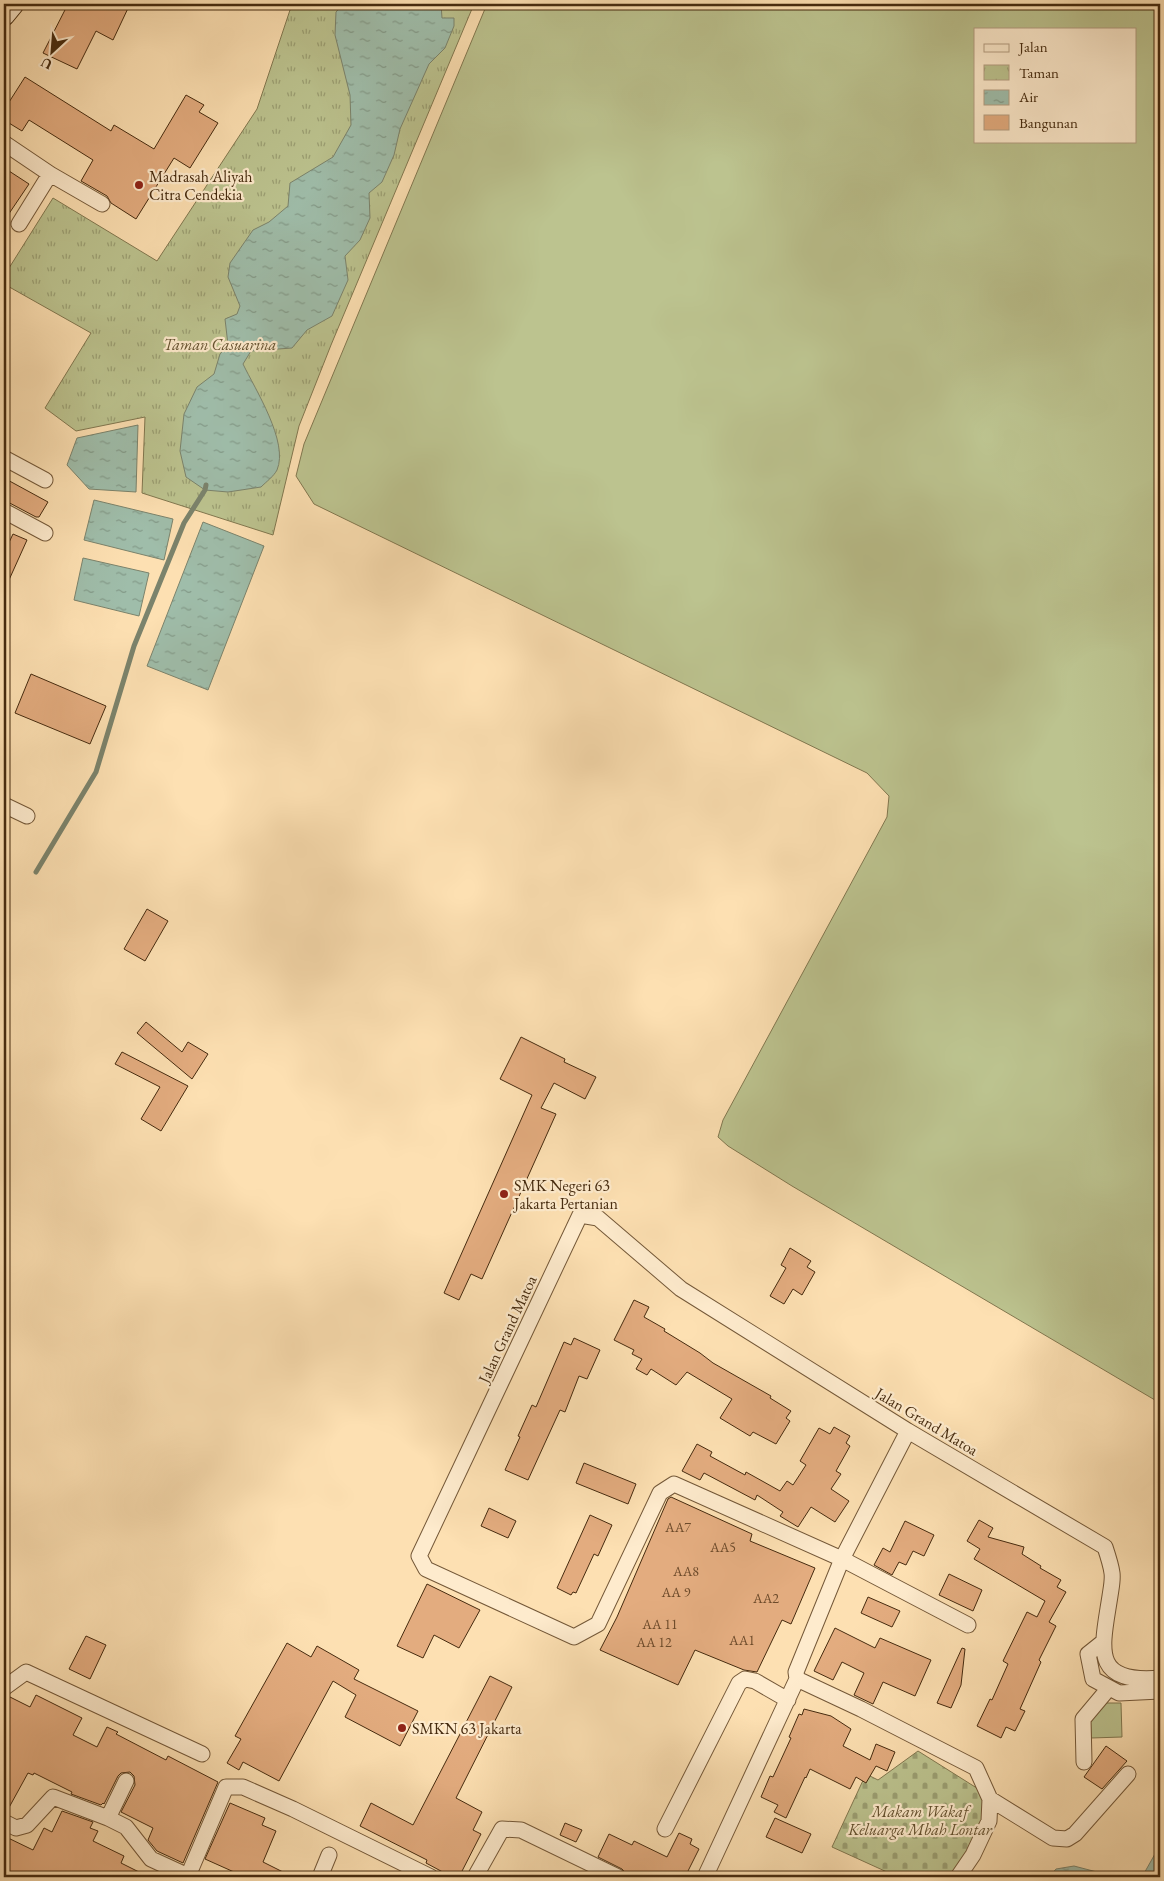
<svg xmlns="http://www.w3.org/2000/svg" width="1164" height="1881" viewBox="0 0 1164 1881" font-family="'EB Garamond',serif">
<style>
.green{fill:#bcc38f;stroke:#81774f;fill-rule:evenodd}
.cemetery{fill:url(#cemetery-stones);stroke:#81774f}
.park{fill:url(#park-tufts);stroke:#81774f}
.water{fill:url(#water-ripples);stroke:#7b836c}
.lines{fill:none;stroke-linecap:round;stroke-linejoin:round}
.stream{stroke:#7b836c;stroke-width:5}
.building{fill:#e3ac7f;stroke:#462b0f}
.street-casing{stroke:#745838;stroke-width:17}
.secondary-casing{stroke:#462b0f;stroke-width:23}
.street{stroke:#feebcd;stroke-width:15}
.secondary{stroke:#feebcd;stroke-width:21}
.poi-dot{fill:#8f2418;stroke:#feebcd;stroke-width:2}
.labels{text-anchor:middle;stroke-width:4.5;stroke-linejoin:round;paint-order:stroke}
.number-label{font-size:14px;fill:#6d4b2b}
.poi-label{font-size:16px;fill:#462b0f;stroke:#feebcd;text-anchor:start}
.park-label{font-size:16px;font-style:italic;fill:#64512f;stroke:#feebcd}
.street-label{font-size:16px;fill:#462b0f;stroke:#feebcd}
</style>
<defs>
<pattern id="cemetery-stones" width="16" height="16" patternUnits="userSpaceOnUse" patternTransform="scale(1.25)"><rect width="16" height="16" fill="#bcc38f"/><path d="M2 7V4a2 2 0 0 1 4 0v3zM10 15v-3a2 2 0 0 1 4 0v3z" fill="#9b9f73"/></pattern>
<pattern id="park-tufts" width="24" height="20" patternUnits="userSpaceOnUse" patternTransform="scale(1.25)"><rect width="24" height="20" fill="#bcc38f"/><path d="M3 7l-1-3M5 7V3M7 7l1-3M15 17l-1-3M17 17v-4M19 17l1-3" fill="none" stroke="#9b9f73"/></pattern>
<pattern id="water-ripples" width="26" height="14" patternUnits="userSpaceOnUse" patternTransform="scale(1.25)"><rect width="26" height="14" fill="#9fbdaa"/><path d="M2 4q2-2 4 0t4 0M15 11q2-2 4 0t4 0" fill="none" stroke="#839a89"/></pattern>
</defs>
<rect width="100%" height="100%" fill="#fde0b2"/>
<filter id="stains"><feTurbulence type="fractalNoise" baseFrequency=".004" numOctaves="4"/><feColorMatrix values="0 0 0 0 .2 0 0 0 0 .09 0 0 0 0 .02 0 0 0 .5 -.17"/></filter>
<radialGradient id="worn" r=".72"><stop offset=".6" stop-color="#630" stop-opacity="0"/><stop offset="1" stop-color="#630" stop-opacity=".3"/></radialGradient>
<path class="green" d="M487,4H1160V1403L792,1186L728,1146L718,1137L723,1120L887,817L889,796L867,773L314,504L296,476L304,444ZM975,29H1135V141H975Z
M1090,1703H1121L1122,1737L1091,1738Z"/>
<path class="cemetery" d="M918,1751L999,1802L958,1877H898L832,1847L866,1774L878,1780Z"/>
<path class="park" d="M292,4H474L331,345L299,426L273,535L142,493L145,417L76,431L45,408L91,333L4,284V276L53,198L157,261L257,109Z"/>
<path class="water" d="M343,4H441L442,18H454V26L445,48L429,64L400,129L394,155L382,182L369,193L370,218L360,240L345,256L348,280L332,316L307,330L292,348L251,351L243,364C255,389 289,442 277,470C274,476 266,482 261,487L228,492L205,490L186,477L180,451L184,414L197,387L214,374L220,354L228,345L225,319L237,314L240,306L228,277L230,263L253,230L269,222L288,206L290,183L333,157L351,125L350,95L335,35L336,12Z
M138,425L136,492L89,489L67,465L77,438Z
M94,500L173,519L164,560L84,540Z
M203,522L264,546L208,690L147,666Z
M83,558L149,573L139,616L74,600Z
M1160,1845V1877H1142Z
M1074,1866L1116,1877H1049L1056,1869Z"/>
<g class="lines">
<path class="stream" d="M36,872L96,772L134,646L184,523L205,490L206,485"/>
</g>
<path class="building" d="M68,4H130L113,40L96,31L77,69L43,53Z
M25,77L111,131L114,125L154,149L186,95L204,105L199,112L218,123L190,168L174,158L136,219L111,203L107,196L81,181L93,160L29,120L22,131L4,120V110Z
M9,171L29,184L4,221V179Z
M4,478L48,502L39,517H36L4,500Z
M13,534L27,540L4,591V553Z
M31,674L106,706L90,744L15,713Z
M147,909L168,921L145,961L124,949Z
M146,1022L182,1052L188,1042L208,1054L192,1079L137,1033Z
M521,1037L565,1059L564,1062L596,1077L585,1099L554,1083L541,1108L556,1114L482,1279L471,1274L459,1300L444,1293L532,1095L500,1079Z
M122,1052L188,1086L161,1131L141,1119L160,1087L115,1064Z
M790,1248L811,1261L807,1267L815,1272L802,1295L793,1289L784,1304L770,1296L786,1268L781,1265Z
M634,1300L649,1307L644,1317L665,1329L664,1331L700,1353L713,1363L771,1396L770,1398L791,1411L786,1418L790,1421L776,1444L753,1432L750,1436L720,1418L732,1399L687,1372L676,1385L651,1369L647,1375L636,1369L642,1359L632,1354L634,1350L614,1340Z
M574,1338L600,1350L587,1379L579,1376L565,1412L560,1410L528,1480L505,1470L520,1437L518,1436L532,1405L536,1407L564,1342L571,1345Z
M834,1427L850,1436L846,1443L850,1446L836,1471L841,1474L831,1489L849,1501L835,1522L811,1507L798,1527L780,1516L783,1512L757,1495L755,1500L704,1473L700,1480L682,1471L697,1444L712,1452L710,1456L745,1475L746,1472L780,1491L787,1481L793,1485L806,1465L800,1461L819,1428L830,1434Z
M584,1463L636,1484L628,1504L576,1483Z
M671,1497L752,1534L750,1541L815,1568L791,1624L782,1620L757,1672L744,1670L695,1650L678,1685L600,1650L617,1617L668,1499Z
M489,1508L516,1521L508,1538L481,1526Z
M590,1515L612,1525L598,1556L594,1554L576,1593L573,1592L571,1595L557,1588Z
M979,1520L993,1528L988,1537L1024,1547L1022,1554L1041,1566L1040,1568L1061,1580L1057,1587L1066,1592L1049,1622L1056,1626L1039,1660L1041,1662L1020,1709L1025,1711L1015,1731L1006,1727L1001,1738L977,1726L990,1699L992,1700L1008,1664L1003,1661L1027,1612L1037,1617L1045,1601L974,1559L980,1549L967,1541Z
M905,1521L934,1535L924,1556L913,1551L906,1565L899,1562L892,1575L874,1565L883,1548L890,1552Z
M949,1574L982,1590L973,1611L939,1595Z
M427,1584L480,1610L459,1648L434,1635L423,1658L397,1646Z
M868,1597L900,1611L892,1627L861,1613Z
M835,1628L875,1648L880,1638L931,1660L915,1696L883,1682L873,1704L854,1695L864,1673L842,1662L833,1680L814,1671Z
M86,1636L106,1645L90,1679L69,1669Z
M287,1643L311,1657L317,1646L359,1670L354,1679L418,1711L400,1746L345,1717L356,1695L333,1681L279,1781L243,1762L239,1770L227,1763L241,1739L235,1736Z
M962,1648L965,1649L961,1685L951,1708L937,1703Z
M490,1676L512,1687L456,1798L482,1812L473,1830L481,1834L459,1877H452L426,1863L427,1860L360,1826L371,1803L413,1825Z
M36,1695L82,1718L73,1735L97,1747L107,1727L118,1732L116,1734L166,1760L168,1756L218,1782L183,1863L157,1851L148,1840L153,1828L121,1812L135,1785L134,1776L130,1772L121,1773L118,1776L104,1804L103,1803L101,1805L71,1794L72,1792L34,1773L33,1775L28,1773L6,1813H4V1697L8,1696L30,1707Z
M804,1709L831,1716L851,1729L843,1746L870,1760L876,1744L895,1752L887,1771L876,1766L866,1783L856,1777L850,1789L810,1769L806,1778L805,1777L786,1818L774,1812L778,1805L761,1797L770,1776L773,1777L791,1738L789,1737L799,1714L802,1715Z
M1106,1746L1127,1761L1102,1789L1084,1777Z
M230,1803L265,1818L262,1825L276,1831L263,1862L293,1877H232L234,1872L205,1859Z
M62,1811L93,1822L90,1828L98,1831L93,1841L124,1856L121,1863L149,1877H4V1836L33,1850L44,1828L52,1832Z
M775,1818L811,1834L802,1853L766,1837Z
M565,1823L582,1830L576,1842L560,1835Z
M679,1833L692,1839L690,1844L699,1849L685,1877H633L627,1874L622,1869L598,1857L609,1834L632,1845L634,1841L667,1857Z"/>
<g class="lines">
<g class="street-casing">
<path id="street" d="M4,143L50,174L19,224
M50,174L102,204
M4,458L45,480
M4,511L45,533
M4,805L27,816
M968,1625L842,1559L674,1484L660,1493L598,1624L574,1637L426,1569L419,1556L580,1215L598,1218L681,1289L908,1431L1105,1547C1108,1556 1111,1565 1112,1573C1113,1580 1111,1589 1110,1596C1102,1648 1090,1684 1160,1678
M1103,1642L1088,1654L1093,1679L1119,1693L1160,1691
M797,1679L861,1709L976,1768L990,1799L989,1821L973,1855L958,1877
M4,1688L26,1672L202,1754
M1084,1762L1083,1719L1109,1688
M990,1799L1053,1838L1067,1839L1075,1834L1128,1774
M108,1818L126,1827L151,1859L188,1876L226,1787H243L293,1809L431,1877
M4,1822L16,1828L27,1825L53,1797L108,1818L126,1781
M665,1829L739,1683L745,1679L755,1681L788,1700
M320,1877L329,1855
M475,1877L502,1829L521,1830L618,1877
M705,1877L797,1679L796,1672L842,1559L908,1431"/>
</g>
<g class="secondary-casing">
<path id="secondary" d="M4,15L13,4"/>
</g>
<use href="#street" class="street"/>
<use href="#secondary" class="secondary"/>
</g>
<g class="poi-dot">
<circle cx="139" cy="185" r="5"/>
<circle cx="504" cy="1194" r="5"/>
<circle cx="402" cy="1728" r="5"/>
</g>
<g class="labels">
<g class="number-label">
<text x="678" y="1532">AA7</text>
<text x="723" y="1552">AA5</text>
<text x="686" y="1576">AA8</text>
<text x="676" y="1597">AA 9</text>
<text x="766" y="1603">AA2</text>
<text x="660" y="1629">AA 11</text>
<text x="742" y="1645">AA1</text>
<text x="654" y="1647">AA 12</text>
</g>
<g class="poi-label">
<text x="149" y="182">Madrasah Aliyah<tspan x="149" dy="18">Citra Cendekia</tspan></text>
<text x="514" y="1191">SMK Negeri 63<tspan x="514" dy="18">Jakarta Pertanian</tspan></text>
<text x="412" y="1734">SMKN 63 Jakarta</text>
</g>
<g class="park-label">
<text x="220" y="350">Taman Casuarina</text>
<text x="920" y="1817">Makam Wakaf<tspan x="920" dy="18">Keluarga Mbah Lontar</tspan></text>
</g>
<g class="street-label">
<text transform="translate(507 1329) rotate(-65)" y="6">Jalan Grand Matoa</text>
<text transform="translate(927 1421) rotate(31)" y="6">Jalan Grand Matoa</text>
</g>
</g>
<rect width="1164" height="1881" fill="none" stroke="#fde0b2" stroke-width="20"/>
<rect x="5" y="5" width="1154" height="1871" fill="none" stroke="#462b0f" stroke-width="2.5"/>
<rect x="10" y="10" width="1144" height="1861" fill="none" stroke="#462b0f"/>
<rect x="974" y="28" width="162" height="115" fill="#feebcd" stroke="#b49e81"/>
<rect x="984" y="44" width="25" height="8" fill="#feebcd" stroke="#b49e81"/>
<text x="1019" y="52" font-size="15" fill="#462b0f">Jalan</text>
<rect x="984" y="65" width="25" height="15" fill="url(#park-tufts)" stroke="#b49e81"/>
<text x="1019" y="78" font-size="15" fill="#462b0f">Taman</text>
<rect x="984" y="90" width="25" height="15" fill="url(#water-ripples)" stroke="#b49e81"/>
<text x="1019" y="102" font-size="15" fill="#462b0f">Air</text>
<rect x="984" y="115" width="25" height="15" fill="#e3ac7f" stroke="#b49e81"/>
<text x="1019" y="128" font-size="15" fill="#462b0f">Bangunan</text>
<g transform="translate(52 52) rotate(206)" stroke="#feebcd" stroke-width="4" paint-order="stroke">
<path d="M0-4L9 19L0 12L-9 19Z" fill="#462b0f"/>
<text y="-8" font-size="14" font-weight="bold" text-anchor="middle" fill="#462b0f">U</text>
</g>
<rect width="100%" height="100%" filter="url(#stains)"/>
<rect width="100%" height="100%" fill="url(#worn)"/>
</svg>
